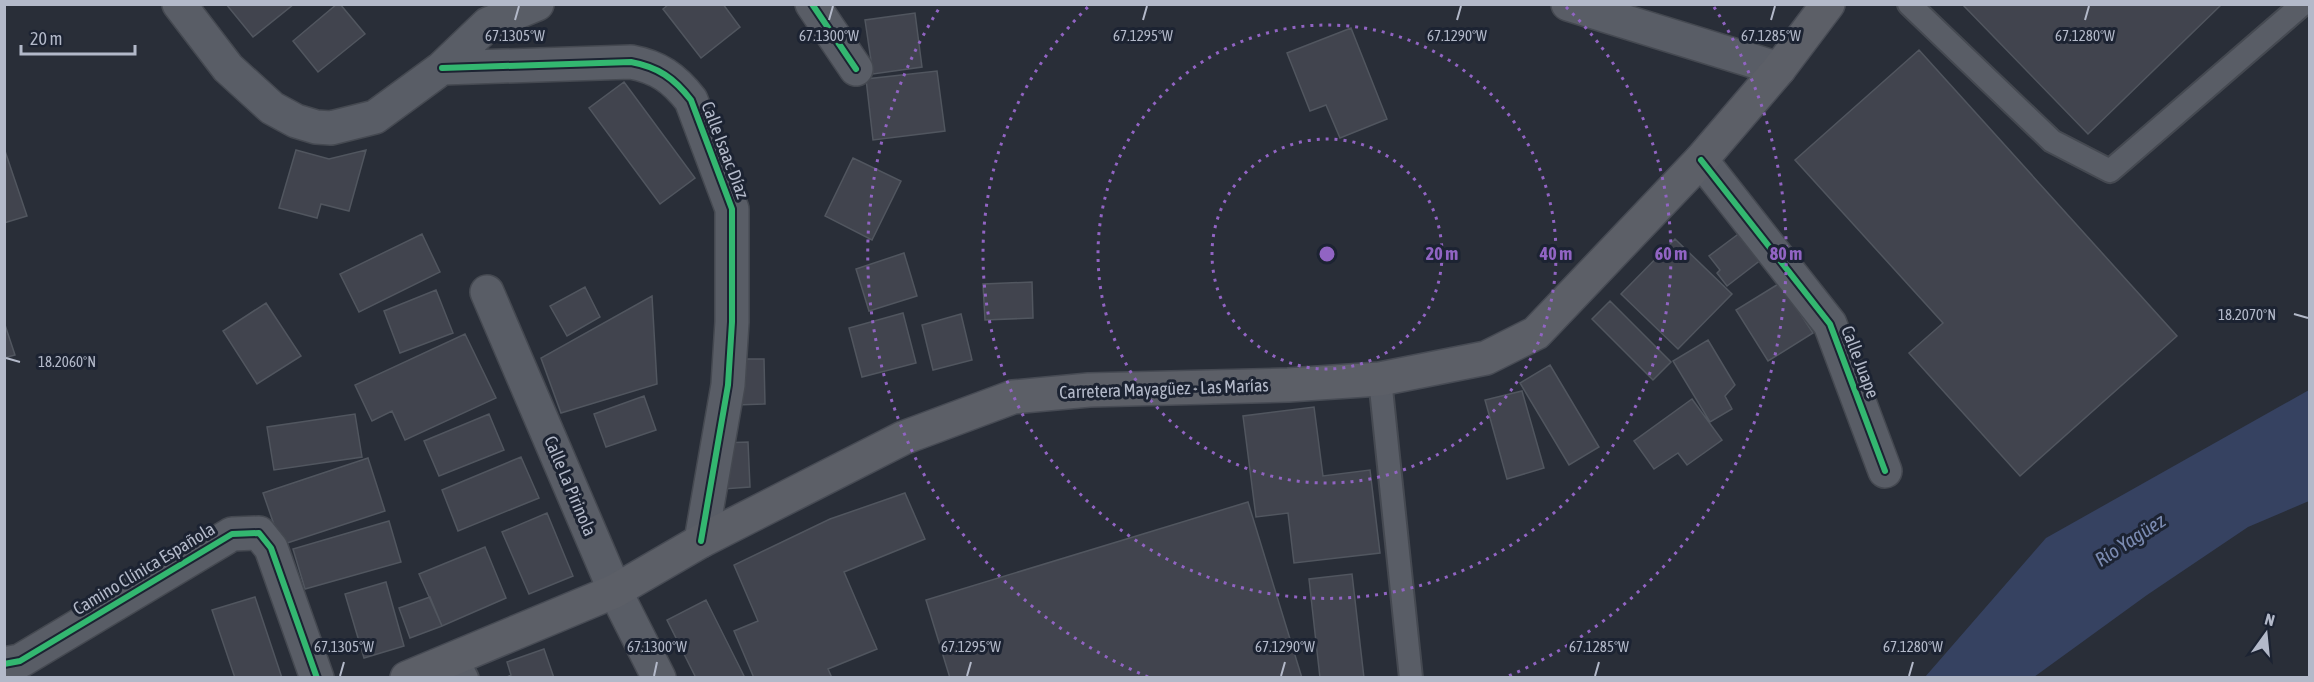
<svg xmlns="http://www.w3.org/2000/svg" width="2314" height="682" viewBox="0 0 2314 682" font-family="'Asap Condensed',sans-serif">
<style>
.water{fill:#364261}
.building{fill:#41444e;stroke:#51565f;stroke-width:1.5}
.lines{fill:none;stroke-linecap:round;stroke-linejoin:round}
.lane-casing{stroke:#454951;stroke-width:26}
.street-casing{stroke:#454951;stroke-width:36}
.primary-casing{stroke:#474b54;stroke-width:36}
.lane{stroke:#595d66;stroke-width:22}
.street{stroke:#595d66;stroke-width:33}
.primary{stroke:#5c5f67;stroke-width:33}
.cycleway-casing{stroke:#1c2332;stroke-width:10}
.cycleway{stroke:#33b770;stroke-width:6}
.ticks{fill:none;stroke:#b3b9c9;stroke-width:2}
.ring{fill:none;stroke:#9164c3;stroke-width:3;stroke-dasharray:3 6}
.labels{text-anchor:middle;stroke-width:6;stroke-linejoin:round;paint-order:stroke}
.street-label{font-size:18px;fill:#b3b9c9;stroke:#1c2332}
.water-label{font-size:20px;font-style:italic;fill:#7b8bb1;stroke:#1c2332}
.ticks-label{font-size:15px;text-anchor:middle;fill:#b3b9c9;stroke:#1c2332;stroke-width:6;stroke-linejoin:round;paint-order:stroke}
.centre{fill:#9164c3;stroke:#1c2332;stroke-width:3}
.ring-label{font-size:18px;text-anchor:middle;font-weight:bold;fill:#9164c3;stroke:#1c2332;stroke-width:6;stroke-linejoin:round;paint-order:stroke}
</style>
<rect width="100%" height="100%" fill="#292e38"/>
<path class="water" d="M2309,390V501L2248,527L2147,595L2034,677H1925L2046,538Z"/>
<path class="building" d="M226,4H294L253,37Z
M337,4H340L365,34L318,72L293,41Z
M669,4H723L740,27L701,58L663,9Z
M1962,4H2222L2088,134Z
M915,13L922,67L873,74L865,20Z
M1351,28L1387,119L1340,138L1326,105L1310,111L1287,53Z
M1919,50L2177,336L2020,476L1909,353L1943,323L1795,160Z
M937,71L945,131L873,140L866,79Z
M624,82L695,178L660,204L589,108Z
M4,148L27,216L4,223Z
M296,150L329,159L366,150L349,211L321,204L317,218L279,208Z
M853,158L901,181L872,240L825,216Z
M1745,229L1762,259L1727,286L1717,273L1720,270L1709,256Z
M422,234L440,272L359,312L340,274Z
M1675,239L1732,294L1678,349L1621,294Z
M904,253L917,296L869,311L856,269Z
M1032,282L1033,318L985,320L983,284Z
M1780,283L1813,333L1768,361L1736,310Z
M585,287L600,317L567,336L550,306Z
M436,290L453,333L400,353L384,311Z
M652,296L657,384L561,413L541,358Z
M1610,301L1671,362L1653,380L1592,319Z
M266,303L301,356L257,384L223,331Z
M903,313L916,363L862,377L849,328Z
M961,314L972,360L933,370L922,325Z
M4,322L15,355L4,358Z
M465,334L496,398L405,440L392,411L372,421L355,385Z
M1708,340L1735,385L1725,396L1732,409L1710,422L1673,361Z
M735,359H764L765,404L736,405Z
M1550,365L1599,447L1569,465L1520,383Z
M1522,391L1544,468L1507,479L1485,400Z
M644,396L656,430L606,447L594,414Z
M1692,399L1722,440L1687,465L1678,453L1654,469L1634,441Z
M1314,407L1323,476L1370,470L1380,553L1294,563L1288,513L1256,517L1243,416Z
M355,414L362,457L274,470L267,427Z
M489,414L504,450L439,476L424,441Z
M748,442L750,487L723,489L720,443Z
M521,457L539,498L458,531L442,490Z
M368,458L385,511L281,545L263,493Z
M905,493L925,539L844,572L877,649L828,669L832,678H754L734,631L758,621L734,565L830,519Z
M1248,502L1302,678H950L926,600Z
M547,513L573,576L529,594L502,532Z
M389,521L401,562L305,589L293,549Z
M485,547L506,598L442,626L419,574Z
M1352,574L1364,678H1320L1309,579Z
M386,582L404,646L364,658L345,594Z
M255,597L282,678H235L212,610Z
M430,597L442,626L410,638L399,608Z
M706,600L745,678H696L667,620Z
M544,649L554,678H505L511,675L507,662Z"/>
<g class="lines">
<g class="lane-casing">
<path id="lane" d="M1909,4L2052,141L2110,171L2303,4
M1380,379L1411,678
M456,656L467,678"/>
</g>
<g class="street-casing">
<path id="street" d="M179,4L228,68L272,108L296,121L316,127L331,128L375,117L442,68L488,24L537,4
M812,4L856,69
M1568,4L1779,69
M442,68L631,62C658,67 674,78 691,100L732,209V322L728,385L701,541
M1701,160L1830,324L1885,471
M487,292L615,591L659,678
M4,664L20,661L232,534L259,533L271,548L317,678"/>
</g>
<g class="primary-casing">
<path id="primary" d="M407,678L615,591L701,541L903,438L1013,397L1089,390L1288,385L1380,379L1486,358L1536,333L1701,160L1779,69L1828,4"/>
</g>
<use href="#lane" class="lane"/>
<use href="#street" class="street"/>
<use href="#primary" class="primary"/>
<g class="cycleway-casing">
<path id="cycleway" d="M812,4L856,69
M442,68L631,62C658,67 674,78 691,100L732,209V322L728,385L701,541
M1701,160L1830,324L1885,471
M4,664L20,661L232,534L259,533L271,548L317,678"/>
</g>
<use href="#cycleway" class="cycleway"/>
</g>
<path class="ticks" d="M515,20L519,6M829,20L833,6M1143,20L1147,6M1457,20L1461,6M1771,20L1775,6M2085,20L2089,6M2294,314L2308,318M6,358L20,362M340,676L344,662M654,676L657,662M967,676L971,662M1281,676L1285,662M1595,676L1599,662M1909,676L1913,662"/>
<g class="ring">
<circle cx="1327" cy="254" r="115"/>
<circle cx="1327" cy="254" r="229"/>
<path d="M1566 7A344 344 0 1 1 1088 7"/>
<path d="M1148 677A459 459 0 0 1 940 7M1714 7A459 459 0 0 1 1506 677"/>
</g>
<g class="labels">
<g class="street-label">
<text transform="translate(725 150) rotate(69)" y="6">Calle Isaac Díaz</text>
<text transform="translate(1860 362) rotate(69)" y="6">Calle Juape</text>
<text transform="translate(1164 389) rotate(-2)" y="6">Carretera Mayagüez - Las Marías</text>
<text transform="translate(570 486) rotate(67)" y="6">Calle La Pirinola</text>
<text transform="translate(144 569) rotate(-31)" y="6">Camino Clínica Española</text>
</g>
<g class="water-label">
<text transform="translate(2130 540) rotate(-33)" y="7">Río Yagüez</text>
</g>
</g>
<g class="ticks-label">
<text x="515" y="41">67.1305°W</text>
<text x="829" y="41">67.1300°W</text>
<text x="1143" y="41">67.1295°W</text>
<text x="1457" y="41">67.1290°W</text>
<text x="1771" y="41">67.1285°W</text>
<text x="2085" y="41">67.1280°W</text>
<text x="2247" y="320">18.2070°N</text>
<text x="67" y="367">18.2060°N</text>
<text x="344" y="652">67.1305°W</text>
<text x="657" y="652">67.1300°W</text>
<text x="971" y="652">67.1295°W</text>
<text x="1285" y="652">67.1290°W</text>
<text x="1599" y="652">67.1285°W</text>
<text x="1913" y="652">67.1280°W</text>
</g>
<circle cx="1327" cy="254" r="9" class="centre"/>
<g class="ring-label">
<text x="1442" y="260">20 m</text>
<text x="1556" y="260">40 m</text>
<text x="1671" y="260">60 m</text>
<text x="1786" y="260">80 m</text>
</g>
<rect width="2314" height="682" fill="none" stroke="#b3b9c9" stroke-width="12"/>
<g transform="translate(2266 634) rotate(15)" stroke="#1c2332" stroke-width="4.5" paint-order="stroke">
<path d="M0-4.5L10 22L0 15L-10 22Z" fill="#b3b9c9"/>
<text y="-9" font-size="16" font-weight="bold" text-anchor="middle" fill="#b3b9c9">N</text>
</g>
<path d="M21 45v9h114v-9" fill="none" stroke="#b3b9c9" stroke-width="3"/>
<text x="30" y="45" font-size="18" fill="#b3b9c9" stroke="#1c2332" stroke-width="4.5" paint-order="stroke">20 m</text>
</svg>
